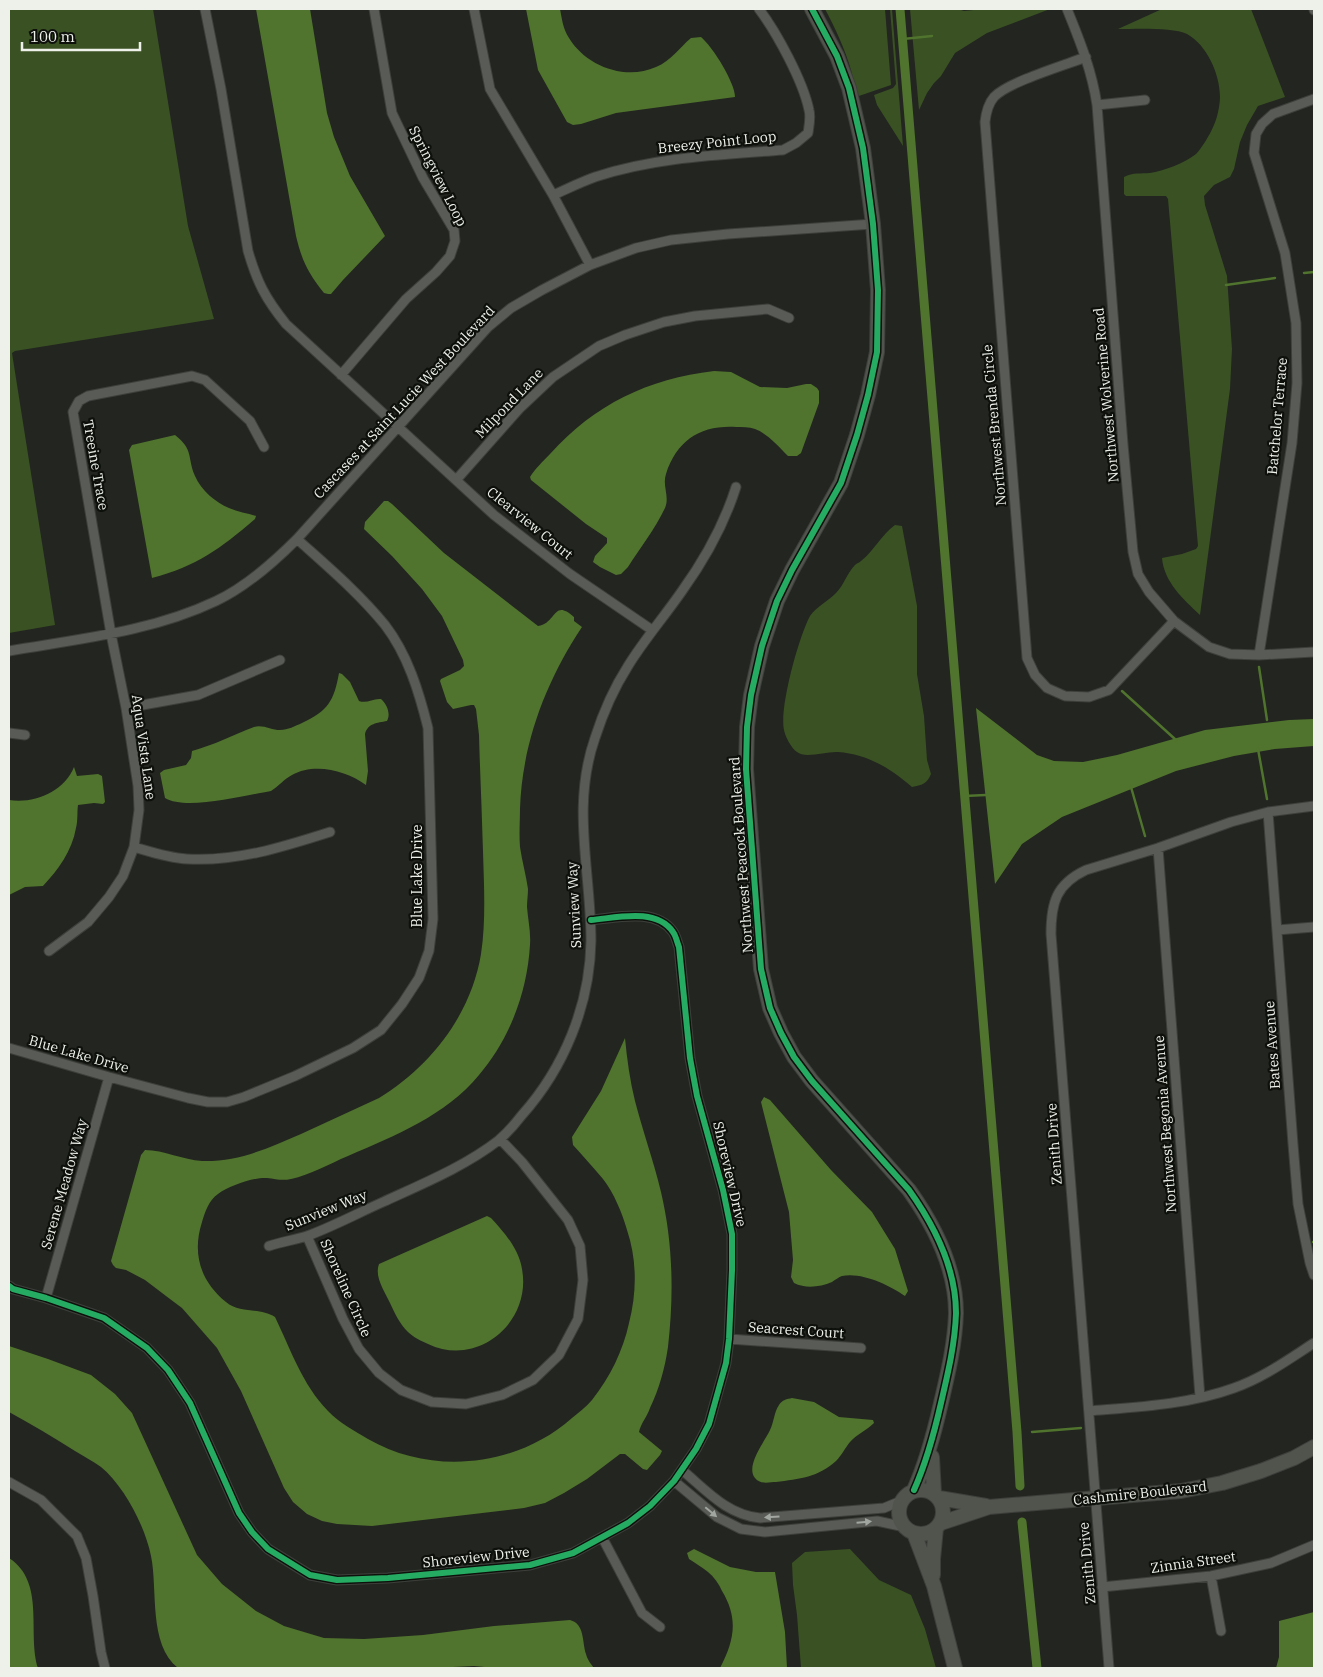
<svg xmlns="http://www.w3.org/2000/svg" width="1323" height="1677" viewBox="0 0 1323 1677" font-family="'IBM Plex Serif',serif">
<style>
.green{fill:#3a5123}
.water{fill:#50732d}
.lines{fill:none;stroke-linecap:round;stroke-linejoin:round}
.stream{stroke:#50732d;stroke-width:2.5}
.canal{stroke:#50732d;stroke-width:9}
.street-casing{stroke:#3d3f3b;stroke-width:11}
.secondary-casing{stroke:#3d3f3b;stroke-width:16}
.street{stroke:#585b56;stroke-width:9}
.secondary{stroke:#50544d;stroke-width:14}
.cycleway-casing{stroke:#0d100b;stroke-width:9}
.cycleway{stroke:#26ab63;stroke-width:6}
.oneway{fill:#a2a6a0}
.labels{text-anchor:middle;stroke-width:4.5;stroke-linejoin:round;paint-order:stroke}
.street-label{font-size:14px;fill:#edf1ea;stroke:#0d100b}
</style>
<rect width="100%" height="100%" fill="#222520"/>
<path class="green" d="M9,9H153L188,226L214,319L15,351L12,353L55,625L9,633Z
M825,9H885L891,85L856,97C853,88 854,79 851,70C845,49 835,28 825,9Z
M890,9H892L903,146L877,105L874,95L893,88L896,84Z
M910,9H958L964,11L983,9H1050L987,33L955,53L941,76L934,83L927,93L919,110Z
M1162,9H1251L1285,97L1258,106L1247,125L1240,142L1234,169L1230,177L1214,185L1204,196L1205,205L1227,276L1232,349L1230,389L1200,615C1183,599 1164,582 1162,558L1182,554L1196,549L1198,546L1168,199L1166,196H1126L1124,194V177C1133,172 1141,174 1150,173C1163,171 1185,163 1196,154C1199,151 1202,146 1205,142C1212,131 1217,120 1219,107C1224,82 1209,46 1187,34C1173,27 1135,29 1118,29Z
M895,525L902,526L917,606V674L924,716L927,760L931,774C927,784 922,785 912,787C890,768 867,754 838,752C827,751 805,759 797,752C791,748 785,736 784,730C779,708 799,636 810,616C816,607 828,601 836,593C844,585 847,573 855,565C857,563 859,563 861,561C874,551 881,535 895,525Z
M850,1549L879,1580L911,1595L925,1629L936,1668H801L797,1615L793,1585L792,1563L805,1552Z"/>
<path class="water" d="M256,9H310L327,113L334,137L350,176L385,236L343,280L331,294H328L324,293C308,273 302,261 296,236Z
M526,9H560C562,19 563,29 569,38C586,66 625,81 656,67C671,61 679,48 691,38L701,37C713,47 735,83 735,97L616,113L581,124L573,125L567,122L538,70Z
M714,371L731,372L760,387L787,388L806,384H811L817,388L819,391V403L801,453L797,456H788C778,446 768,434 755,429C749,427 742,427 736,427C701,425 677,440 666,474C662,486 670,497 665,508C655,529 640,548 628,567L621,574L616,575L600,567L593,562L595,556L607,543V538L586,524L531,480L530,477C535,469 543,461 550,454C595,404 648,379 714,371Z
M175,435C194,450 187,457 195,476C201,490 216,503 229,508C238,512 247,513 256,516L255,519C220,549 197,566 152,578L129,450L132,445Z
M384,501H388L392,504L444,553L538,626C557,623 553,598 574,617V621L582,627C546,681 522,744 520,809C520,821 519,834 520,847C522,861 526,875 528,889C528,895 527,901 527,907C528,920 531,932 530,945C527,993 510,1038 479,1075C445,1116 396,1135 348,1156C329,1164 310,1175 291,1179C282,1181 276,1179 267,1178C254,1177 229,1186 218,1194C209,1200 205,1212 202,1222C192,1253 200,1281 226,1302C240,1314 261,1307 275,1317C291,1350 302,1384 328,1411C339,1423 355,1431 368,1439C432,1476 517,1467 572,1418C579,1412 586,1407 592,1400C610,1377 623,1351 629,1323C637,1292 637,1260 627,1230C622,1213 614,1193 603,1179C593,1167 583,1156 573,1145L572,1137L601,1091L625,1038C627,1059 630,1081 635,1101C643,1132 654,1162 661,1192C673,1243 674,1295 668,1347C665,1368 659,1389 650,1408C647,1417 641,1423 639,1432L662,1451L660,1455L647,1470L643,1469L625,1454H620L587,1479L564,1493L545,1503L524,1508L372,1526L337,1524L322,1521L307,1514L293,1502L284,1488L241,1391L217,1348L182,1308L166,1296L145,1280L126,1270L116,1268L113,1265L111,1261L141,1155L145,1150C164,1150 183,1160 202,1161C238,1162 269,1148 301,1134C327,1122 353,1110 379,1098C430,1067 471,1015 481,954C486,920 484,887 483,852C482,813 480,774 479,735L476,709L474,705H471L453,709L447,702L440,681L441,679L460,670L464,666L463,660L442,616L422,589L392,556L364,529L365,522Z
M339,673L342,674L350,682L359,701C367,704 373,698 381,699C387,704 391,714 387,721C377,723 368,723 365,734L368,771L366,785C347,771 315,762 292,775C284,779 279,786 271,791C246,795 186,811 165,798L160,773L164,770L186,765L191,758L192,751C214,745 233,735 254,727C262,724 272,730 280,730C288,730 295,726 302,723C328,711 334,701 339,673Z
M976,708L1037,755L1054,761L1083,762L1117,755L1205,730L1289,720L1314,719V746L1275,749L1234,756L1176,771L1062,817L1022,844L995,884Z
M74,767L77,776L98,774L102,776L105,802L103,804L94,803L78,805C77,812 78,821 76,828C72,851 58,870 43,886L25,887L9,895V800C34,804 64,792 74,767Z
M764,1097L770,1100L831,1170L872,1212L895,1249L908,1291L905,1296C889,1285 862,1272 842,1276C839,1277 835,1280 832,1282C820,1287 806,1289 794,1283L791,1277L793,1260L789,1212L764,1114L761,1102Z
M487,1216L491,1218C504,1232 519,1249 522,1269C532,1322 478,1368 428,1344C421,1341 413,1337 408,1332C400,1324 395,1314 390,1303C385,1292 374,1277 379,1264Z
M9,1346L48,1359L91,1375L115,1394L132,1413L197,1555L222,1584L256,1611L284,1626L324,1638L364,1639L423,1635L494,1626L570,1620C585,1624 582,1642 586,1654C587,1659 591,1664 594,1668H495L474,1666L432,1668H178C148,1644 158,1590 151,1556C145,1526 124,1486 101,1467C93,1461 83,1456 75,1451C53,1437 31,1424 9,1412Z
M792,1398L814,1402L839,1417L873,1420L874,1423C867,1430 856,1435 850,1442C845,1448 842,1455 836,1461C819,1477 799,1479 776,1482C770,1482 760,1485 755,1478C745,1466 765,1441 770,1430C774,1422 774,1412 779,1405C782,1400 787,1399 792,1398Z
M694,1549L730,1567L756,1572H775L785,1632L787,1668H720C734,1641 739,1619 722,1591C719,1584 714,1577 708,1572C702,1567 695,1563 689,1559L687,1553Z
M9,1558C46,1582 27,1633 38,1668H9Z
M1314,1612V1668H1276L1279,1657V1621Z"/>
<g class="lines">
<path class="stream" d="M903,39L932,36
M1304,273L1314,272
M1226,285L1275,278
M1259,667L1267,720
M1122,691L1176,740
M1258,749L1267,799
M1131,787L1145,836
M964,796L986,795
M1313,1242H1314
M1032,1432L1081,1428"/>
<path class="canal" d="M900,9L1017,1432L1020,1486
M1022,1522L1037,1668"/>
<g class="street-casing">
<path id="street" d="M205,9L221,89L248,251C257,282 265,298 286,324L494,515L570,574L652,630
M474,9L490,89L553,195L590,265
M1067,9C1080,41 1092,71 1097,105L1123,444L1133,552L1138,574L1149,592L1174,621L1209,647L1230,654L1259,655L1314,652
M1314,9V10
M1086,57C1065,65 1008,82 994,97C988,104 986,113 985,122L1027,658L1035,675L1047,688L1065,696L1089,697L1109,690L1174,621
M1097,105L1145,100
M553,195C567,189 581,182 595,177C656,157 720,155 783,150L796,143L808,133C809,126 811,117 809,110C803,81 777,33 759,9
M341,375L406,299L436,272L450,256L455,241L454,230L423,178L392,113L374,9
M457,479L519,409L553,377L599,346L625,335L664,322L695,316L768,309L789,318
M9,651C78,639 151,632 216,601C246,587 273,563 297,539L488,327L511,308L542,290L590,265L636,248L671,240L728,234L873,224
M1259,655L1292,443L1297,383L1296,323L1285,253L1254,153L1256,134L1262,124L1273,114L1314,99
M126,708L198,695L280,660
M9,733L25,735
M1268,812L1293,1144L1298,1204L1310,1263L1314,1275
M134,847C151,852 169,858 187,859C236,862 283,847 330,832
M1158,848L1200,1397
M1277,930L1314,927
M49,951L88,922L109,897L123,876L134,847L139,810L138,786L126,708L111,634L73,412L79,401L88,396L192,376L205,380L250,421L264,447
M9,1048L109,1077L188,1098L208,1102H227L244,1097L295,1076L353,1048L381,1030L402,1004L419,978L429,951L433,919L428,728C419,692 408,655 385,625C359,593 327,566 297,539
M307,1236L343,1319L359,1349L379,1373L401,1390L432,1402L466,1404L502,1395L533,1380L559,1355L578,1319L583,1280L580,1246L568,1220L522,1162L500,1139
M269,1246C281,1242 294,1240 307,1236C332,1227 358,1213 383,1202C422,1184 464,1167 499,1140C507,1133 515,1124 522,1115C564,1068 590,1005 591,941C591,871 571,807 595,738C603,713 614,688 628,666C644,640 664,617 682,591C705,559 724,525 736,487
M9,1286L13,1289L46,1298L104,1318L147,1348L168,1370L190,1403L239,1513L252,1532L268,1549L310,1575L337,1580L388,1578L530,1565L573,1553L628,1523L650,1506L674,1481L696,1449L709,1424L726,1363L729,1339L732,1270V1234L723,1190L697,1096L690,1058L679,947C677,942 676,936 673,932C656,907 616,918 591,920
M46,1298L109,1077
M729,1339L861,1348
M1089,1411C1137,1407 1187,1405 1234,1388C1263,1378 1289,1359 1314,1343
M682,1470C706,1490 727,1515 760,1518L884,1508L901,1501
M674,1481L717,1517L741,1529L765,1532L877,1521L905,1527
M9,1482L41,1500L77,1536L86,1558L93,1596L101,1652L105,1668
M602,1537L642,1613L660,1627
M1211,1576L1221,1631
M1102,1587L1211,1576L1271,1563L1314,1545
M1109,1668L1051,934C1051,903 1056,884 1086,870L1158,848L1231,822L1268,812L1314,806"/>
</g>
<g class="secondary-casing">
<path id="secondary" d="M812,9L837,56L849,88L863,148L873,224L878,290L877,352L868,395L857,435L841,483L792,570L777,601L762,646L751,695L747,727L746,769L761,969L770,1008L781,1033L794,1057L812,1081L909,1190C934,1225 956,1268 956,1313C955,1344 948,1373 941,1403C934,1434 927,1461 914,1490
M932,1457L934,1493
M899 1512a22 22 0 1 1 44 0a22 22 0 1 1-44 0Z
M939,1498L986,1506
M941,1523L989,1507L1181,1491L1222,1483L1261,1471L1294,1458L1314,1447
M914,1533L934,1586L955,1668
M933,1575V1559L936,1528"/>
</g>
<use href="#street" class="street"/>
<use href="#secondary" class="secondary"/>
<g class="cycleway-casing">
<path id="cycleway" d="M812,9L837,56L849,88L863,148L873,224L878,290L877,352L868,395L857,435L841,483L792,570L777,601L762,646L751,695L747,727L746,769L761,969L770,1008L781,1033L794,1057L812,1081L909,1190C934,1225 956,1268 956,1313C955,1344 948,1373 941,1403C934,1434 927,1461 914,1490
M9,1286L13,1289L46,1298L104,1318L147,1348L168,1370L190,1403L239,1513L252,1532L268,1549L310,1575L337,1580L388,1578L530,1565L573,1553L628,1523L650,1506L674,1481L696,1449L709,1424L726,1363L729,1339L732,1270V1234L723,1190L697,1096L690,1058L679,947C677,942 676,936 673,932C656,907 616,918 591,920"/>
</g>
<use href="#cycleway" class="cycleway"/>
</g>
<defs><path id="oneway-solid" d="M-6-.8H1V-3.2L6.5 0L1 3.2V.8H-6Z" transform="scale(1.25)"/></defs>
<g class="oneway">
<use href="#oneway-solid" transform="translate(711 1512) rotate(40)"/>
<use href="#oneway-solid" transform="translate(772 1517) rotate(176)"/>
<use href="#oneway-solid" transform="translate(864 1522) rotate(-5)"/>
</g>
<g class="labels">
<g class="street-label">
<text transform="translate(717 142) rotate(-6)" y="5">Breezy Point Loop</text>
<text transform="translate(438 176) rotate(63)" y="5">Springview Loop</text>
<text transform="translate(1106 395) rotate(-95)" y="5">Northwest Wolverine Road</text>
<text transform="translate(404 402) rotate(-47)" y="5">Cascases at Saint Lucie West Boulevard</text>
<text transform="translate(509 403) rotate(-46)" y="5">Milpond Lane</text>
<text transform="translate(1277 416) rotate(-85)" y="5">Batchelor Terrace</text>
<text transform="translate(994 425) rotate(-95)" y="5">Northwest Brenda Circle</text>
<text transform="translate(96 465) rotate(80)" y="5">Treeine Trace</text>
<text transform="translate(530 523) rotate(39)" y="5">Clearview Court</text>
<text transform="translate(144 747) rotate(82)" y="5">Aqua Vista Lane</text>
<text transform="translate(741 855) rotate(-94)" y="5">Northwest Peacock Boulevard</text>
<text transform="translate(417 876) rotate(-90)" y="5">Blue Lake Drive</text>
<text transform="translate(574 905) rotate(-93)" y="5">Sunview Way</text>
<text transform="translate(1272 1045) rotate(-94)" y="5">Bates Avenue</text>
<text transform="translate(79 1054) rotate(16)" y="5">Blue Lake Drive</text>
<text transform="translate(1165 1124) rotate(-94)" y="5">Northwest Begonia Avenue</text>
<text transform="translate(1054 1144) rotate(-94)" y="5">Zenith Drive</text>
<text transform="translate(730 1174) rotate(77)" y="5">Shoreview Drive</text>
<text transform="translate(64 1184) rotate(-74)" y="5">Serene Meadow Way</text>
<text transform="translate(326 1210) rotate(-22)" y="5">Sunview Way</text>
<text transform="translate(346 1288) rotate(66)" y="5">Shoreline Circle</text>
<text transform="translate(796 1330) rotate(4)" y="5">Seacrest Court</text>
<text transform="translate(1140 1493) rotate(-6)" y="5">Cashmire Boulevard</text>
<text transform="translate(476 1557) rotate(-6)" y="5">Shoreview Drive</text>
<text transform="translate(1193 1562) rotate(-8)" y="5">Zinnia Street</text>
<text transform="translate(1087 1563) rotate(-95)" y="5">Zenith Drive</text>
</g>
</g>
<rect width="1323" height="1677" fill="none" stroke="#edf1ea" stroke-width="20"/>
<path d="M22 42v8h118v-8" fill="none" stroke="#edf1ea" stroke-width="2.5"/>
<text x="30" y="42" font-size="15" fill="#edf1ea" stroke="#0d100b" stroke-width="4" paint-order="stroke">100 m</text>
</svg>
